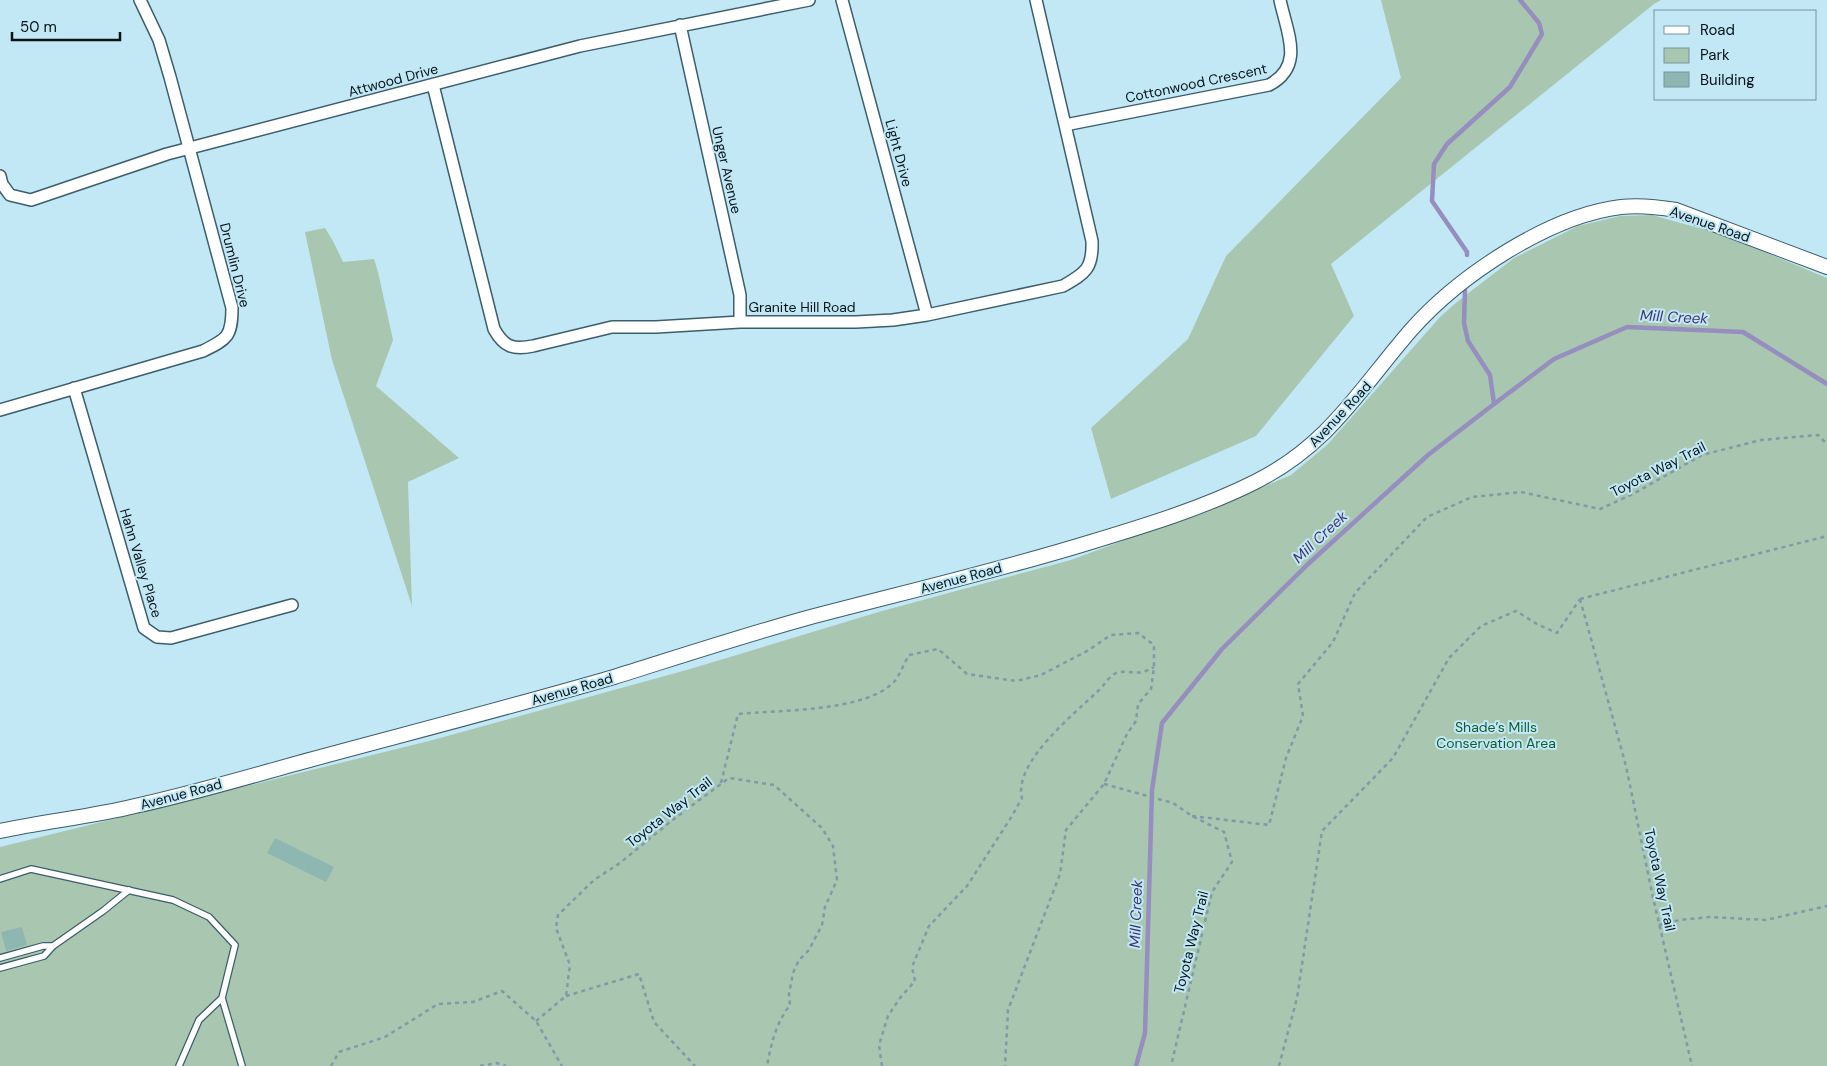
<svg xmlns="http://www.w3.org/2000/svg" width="1827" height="1066" viewBox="0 0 1827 1066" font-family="'DM Sans',sans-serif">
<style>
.green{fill:#a9c6b0}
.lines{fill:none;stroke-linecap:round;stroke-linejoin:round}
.stream{stroke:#958ebe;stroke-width:4.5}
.building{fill:#8fb7b2}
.service-casing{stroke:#3c5e6a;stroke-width:8}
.minor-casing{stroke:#3c5e6a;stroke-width:14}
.tertiary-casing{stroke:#3c5e6a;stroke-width:16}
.path{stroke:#7e9ba6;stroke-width:2.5;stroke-dasharray:4 4;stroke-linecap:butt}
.service{stroke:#fff;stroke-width:5.5}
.minor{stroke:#fff;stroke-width:11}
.tertiary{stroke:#fff;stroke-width:14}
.labels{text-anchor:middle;stroke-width:4;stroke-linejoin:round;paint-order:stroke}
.street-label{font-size:14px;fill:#061318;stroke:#c2e8f6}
.park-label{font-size:14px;fill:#115d31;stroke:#c2e8f6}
.water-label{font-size:15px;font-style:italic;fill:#413370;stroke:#c2e8f6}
</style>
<rect width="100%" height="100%" fill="#c2e8f6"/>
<path class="green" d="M1381,0H1661L1654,4L1331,264L1354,316L1256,436L1111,499L1091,428L1188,339L1226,256L1401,78Z
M1652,215L1724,235L1827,278V1066H0V847L429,741L690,669L882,611L1071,560L1235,499L1291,475L1328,444L1440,317L1457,302L1514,258L1578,226L1620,216Z
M325,228L333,241L343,262L374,259L378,272L393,340L376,386L459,458L408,482L412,606L332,360L305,232Z"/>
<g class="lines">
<path class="stream" d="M1467,255V252L1432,201L1434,164L1447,144L1510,87L1542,34L1539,23L1520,0
M1465,290L1464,323L1468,341L1490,375L1494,404
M1136,1066L1145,1033L1152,790L1162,723L1222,649L1307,565L1428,455L1494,404L1554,359L1627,327L1743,332L1827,384"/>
</g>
<path class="building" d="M275,838L334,867L326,882L267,853Z
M22,927L27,945L6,951L1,932Z"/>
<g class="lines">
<g class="service-casing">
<path id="service" d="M0,879L31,869L173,900L209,917L235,945L222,998L242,1066
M0,958L43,946H53
M0,968L44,956L53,946L103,911L129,890
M179,1066L199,1020L222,998"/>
</g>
<g class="minor-casing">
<path id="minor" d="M842,0L927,315
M680,25L740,295V322
M433,85L494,329C504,347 513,350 533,346L612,327H656L740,322H856L893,320L927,315L1063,286C1086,273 1093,268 1092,241L1036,0
M1065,125L1269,85C1305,66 1287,33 1280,0
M0,176L2,184L10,195L31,200L167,154L580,46L809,0
M74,388L144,628L157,637L171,638L292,605
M0,410L203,351C227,339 232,337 232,308L170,77L159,40L140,0"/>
</g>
<g class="tertiary-casing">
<path id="tertiary" d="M0,831C45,821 91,817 135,806C195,793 254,775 313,759C413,732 514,706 614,677C678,657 742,636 807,618C902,593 997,571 1091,542C1147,525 1203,508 1255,482C1329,445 1359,390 1411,330C1459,276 1548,216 1621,207C1640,205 1658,207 1676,210L1827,267"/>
</g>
<path class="path" d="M1580,599L1626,766L1652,893L1692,1066
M1580,599L1827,536
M721,783L738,714C779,710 865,712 894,682C900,675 904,663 909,655L938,649L967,674L1016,681L1041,675L1087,651L1111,635L1138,633L1154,645V667L1151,689L1138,704L1136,721L1127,734L1104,784L1066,830L1060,874L1008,1010L1005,1066
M1104,784L1173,803L1192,816L1224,832L1232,862L1212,892L1171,1066
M1192,816L1269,825L1286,758L1303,716L1298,684L1333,642L1355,593L1427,517L1472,497L1521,492L1600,509L1633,494L1702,455L1761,440L1818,435L1827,444
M1659,925L1680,920L1710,917L1766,920L1827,906
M566,996L639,974L654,1022L695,1066
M536,1021L566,996L570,965L556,928L558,915L594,880L620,863L670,822L729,778L774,785L822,828L833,846L837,880L825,907L822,925L809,950L799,960L793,973L789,994L790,1005C776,1023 771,1044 767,1066
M331,1066L339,1052L385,1037L438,1004L473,1002L502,991L536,1021L562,1066
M480,1066L497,1063L506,1066
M882,1066L879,1045L888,1016L900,998L915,981L912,967L929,926L967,886L1012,816L1022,798C1013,763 1074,714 1097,692C1103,687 1109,676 1116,673C1125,670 1135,674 1143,672C1147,671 1150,669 1154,667
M1279,1066L1297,998L1322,831L1393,758L1449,658L1481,626L1516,611L1537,624L1557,633L1580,599"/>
<use href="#service" class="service"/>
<use href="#minor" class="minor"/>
<use href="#tertiary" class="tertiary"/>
</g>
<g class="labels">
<g class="street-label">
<text transform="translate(393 80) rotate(-15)" y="5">Attwood Drive</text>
<text transform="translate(1196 83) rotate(-12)" y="5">Cottonwood Crescent</text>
<text transform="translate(899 153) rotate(75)" y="5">Light Drive</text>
<text transform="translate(727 170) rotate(77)" y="5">Unger Avenue</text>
<text transform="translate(1710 224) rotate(19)" y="5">Avenue Road</text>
<text transform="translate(235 265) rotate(76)" y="5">Drumlin Drive</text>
<text x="802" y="312">Granite Hill Road</text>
<text transform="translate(1340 414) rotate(-47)" y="5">Avenue Road</text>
<text transform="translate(1658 469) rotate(-27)" y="5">Toyota Way Trail</text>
<text transform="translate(141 563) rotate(73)" y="5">Hahn Valley Place</text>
<text transform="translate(961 578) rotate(-15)" y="5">Avenue Road</text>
<text transform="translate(572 689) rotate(-16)" y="5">Avenue Road</text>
<text transform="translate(181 794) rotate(-15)" y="5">Avenue Road</text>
<text transform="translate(669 812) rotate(-38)" y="5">Toyota Way Trail</text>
<text transform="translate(1660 880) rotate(78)" y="5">Toyota Way Trail</text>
<text transform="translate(1191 942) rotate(-76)" y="5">Toyota Way Trail</text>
</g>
<g class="park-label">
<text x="1496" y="732">Shade’s Mills<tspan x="1496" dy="16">Conservation Area</tspan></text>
</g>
<g class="water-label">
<text transform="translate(1674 317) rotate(3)" y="5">Mill Creek</text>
<text transform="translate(1320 537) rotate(-43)" y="5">Mill Creek</text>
<text transform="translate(1136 914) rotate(-88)" y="5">Mill Creek</text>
</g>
</g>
<rect x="1654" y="10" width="162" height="90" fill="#c2e8f6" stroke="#77939d"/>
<rect x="1664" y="26" width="25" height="8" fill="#ffffff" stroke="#77939d"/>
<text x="1700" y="35" font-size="15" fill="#061318">Road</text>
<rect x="1664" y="48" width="25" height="15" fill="#a9c6b0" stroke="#77939d"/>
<text x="1700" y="60" font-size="15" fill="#061318">Park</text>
<rect x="1664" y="72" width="25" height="15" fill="#8fb7b2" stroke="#77939d"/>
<text x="1700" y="85" font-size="15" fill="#061318">Building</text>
<path d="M12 32v8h108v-8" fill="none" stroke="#061318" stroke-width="2.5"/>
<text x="20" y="32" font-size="15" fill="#061318" stroke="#c2e8f6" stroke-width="4" paint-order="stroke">50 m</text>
</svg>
